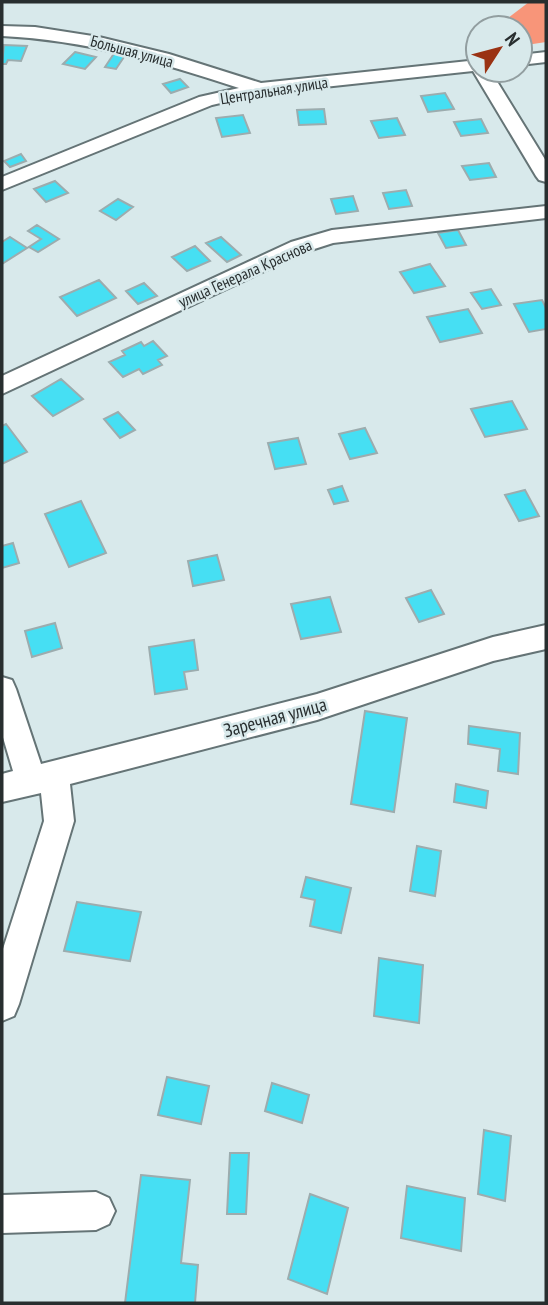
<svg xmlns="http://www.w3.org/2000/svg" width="548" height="1305" viewBox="0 0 548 1305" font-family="'PT Sans Narrow',sans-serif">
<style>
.forest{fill:#f89579}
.building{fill:#46dff3;stroke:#9cacae;stroke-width:2}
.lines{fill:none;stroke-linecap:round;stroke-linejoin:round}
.minor-casing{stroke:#657476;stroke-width:4}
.minor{fill:#fff;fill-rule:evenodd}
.labels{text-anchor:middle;stroke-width:5;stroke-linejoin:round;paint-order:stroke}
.far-street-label{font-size:16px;fill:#282e2f;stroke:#d8e9eb}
.street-label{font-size:19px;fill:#282e2f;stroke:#d8e9eb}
</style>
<rect width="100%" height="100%" fill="#d8e9eb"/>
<path class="forest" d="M529,2H546V42L520,46V28H495Z"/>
<path class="building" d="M4,45L27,46L21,61L8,60L6,64H2Z
M75,52L96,57L85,69L63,64Z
M115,52L126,54L116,69L105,67Z
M180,79L188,87L171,93L163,84Z
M445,93L454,109L428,112L421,96Z
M324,109L326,124L299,125L297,110Z
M243,115L250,133L222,137L216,118Z
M397,118L405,135L379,138L371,121Z
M481,119L488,133L461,136L454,122Z
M21,154L26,161L10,167L4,161Z
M489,163L496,177L470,180L462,166Z
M55,181L68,193L46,202L34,189Z
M406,190L412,206L389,209L383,193Z
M353,196L358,211L336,214L331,199Z
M118,199L133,207L116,220L100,211Z
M37,225L59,239L38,252L29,247L41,239L28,231Z
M458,230L466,245L446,248L438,233Z
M10,237L27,248L2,264V242Z
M221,237L241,255L227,262L206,243Z
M195,246L210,261L187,271L172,257Z
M430,264L445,286L414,293L400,272Z
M99,280L116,298L77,316L60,297Z
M144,283L157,296L138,304L126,291Z
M491,289L501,305L482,309L471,293Z
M542,300L546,308V329L529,332L514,304Z
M468,309L482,333L440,342L427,317Z
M153,341L167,356L158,360L162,365L143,374L139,369L123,377L109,362L125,355L122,351L141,342L144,346Z
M61,379L83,399L53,416L32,396Z
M512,401L527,429L485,437L471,409Z
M118,412L135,430L120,438L104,419Z
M6,424L27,452L2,464V426Z
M365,428L377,453L350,459L339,434Z
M298,438L306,464L275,469L268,443Z
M342,486L348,501L334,504L328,490Z
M525,490L539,516L519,521L505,495Z
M81,501L106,553L69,567L45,514Z
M13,543L19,563L2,568V546Z
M217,555L224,580L193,586L188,561Z
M431,590L444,614L419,622L406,598Z
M330,597L341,632L301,639L291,604Z
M55,623L62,648L32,657L25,631Z
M194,640L198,670L184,672L187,689L155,694L149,647Z
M365,711L407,718L394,812L351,804Z
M469,726L520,733L518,774L498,771L500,749L468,744Z
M456,784L488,791L486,808L454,802Z
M417,846L441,851L435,896L410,891Z
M306,877L351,888L341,933L310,926L315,900L301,897Z
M77,902L141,912L130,961L64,951Z
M379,958L423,965L419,1023L374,1016Z
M167,1077L209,1086L201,1124L158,1115Z
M272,1083L309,1095L302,1123L265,1111Z
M484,1130L511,1136L505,1201L478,1194Z
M230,1153H249L246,1214H227Z
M141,1175L190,1180L181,1263L198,1265L195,1303H125Z
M407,1186L465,1198L461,1251L401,1238Z
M310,1194L348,1208L327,1294L288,1279Z"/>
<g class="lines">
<g class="minor-casing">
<path id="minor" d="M2,26L35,27L99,37L169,54L261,83L478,60V70H490L546,161V182L539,180L536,176L473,71L259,94L212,105L2,190V177L199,97L239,88C160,62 85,40 2,36Z
M546,52V62L520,65V55Z
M546,206V218L333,243L305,252L2,394V376L291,242L332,230Z
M546,625V649L493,661L317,720L70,784L74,821L19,1004L14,1016L2,1021V952L44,821L41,793L2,802V774L13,771L2,734V677L12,680L16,689L41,764L317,694L493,637Z
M96,1192L109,1198L115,1211L109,1224L96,1230L2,1233V1195Z"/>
</g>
<use href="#minor" class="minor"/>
</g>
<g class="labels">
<g class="far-street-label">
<text transform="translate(132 51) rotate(15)" y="6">Большая улица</text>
<text transform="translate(274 90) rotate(-9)" y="6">Центральная улица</text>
<text transform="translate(245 273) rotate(-24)" y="6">улица Генерала Краснова</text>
</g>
<g class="street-label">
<text transform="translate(275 717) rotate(-15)" y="7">Заречная улица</text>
</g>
</g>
<rect width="548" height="1305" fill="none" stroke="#282e2f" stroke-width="7"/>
<g transform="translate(499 49) rotate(54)"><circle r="33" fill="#d8e9eb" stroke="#929ea0" stroke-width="2"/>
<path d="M0-5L12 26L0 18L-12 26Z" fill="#9a3213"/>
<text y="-10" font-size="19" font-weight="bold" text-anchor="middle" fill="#282e2f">N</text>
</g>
</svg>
